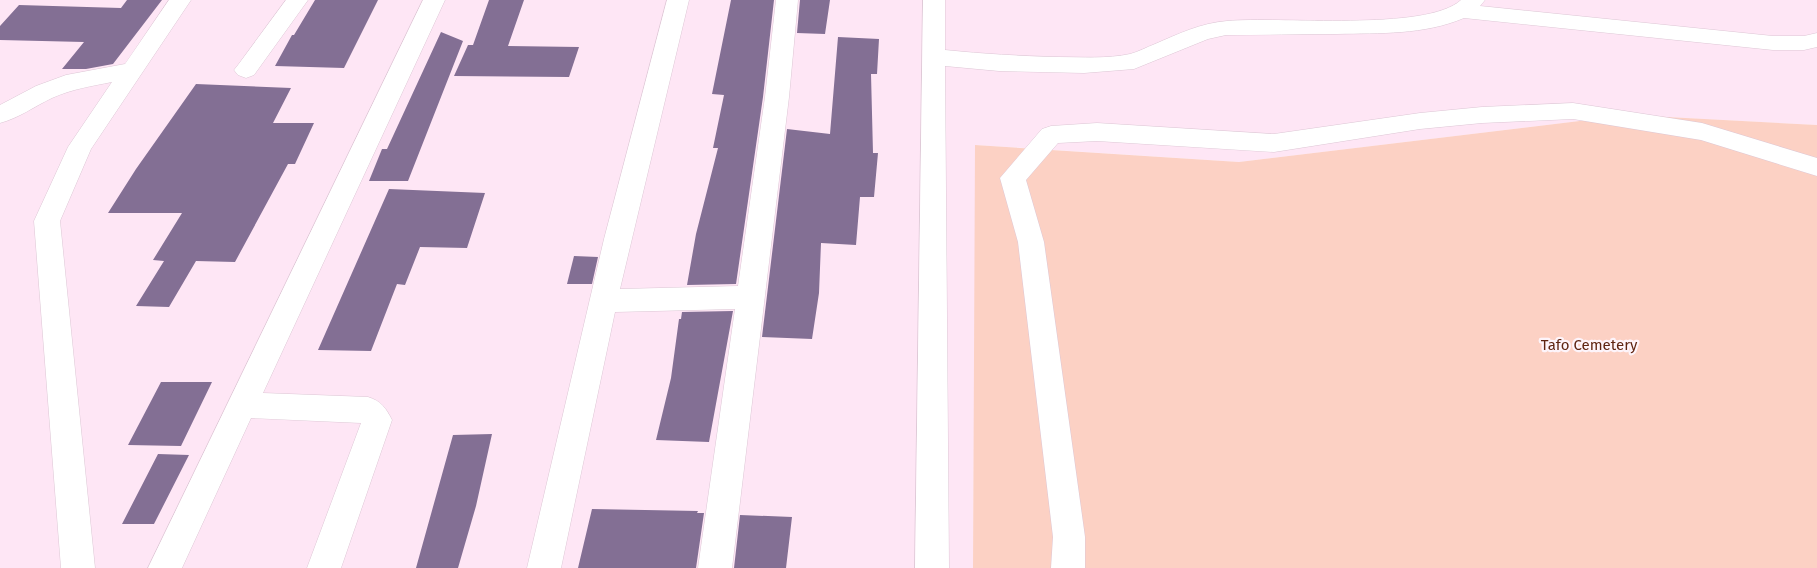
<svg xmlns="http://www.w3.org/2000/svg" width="1817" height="568" viewBox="0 0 1817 568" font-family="'Fira Sans',sans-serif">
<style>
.built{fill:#fee6f5}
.green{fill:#fcd1c4}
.building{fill:#836f94}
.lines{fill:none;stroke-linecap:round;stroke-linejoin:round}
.minor-casing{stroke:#ddc7d5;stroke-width:1}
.minor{fill:#fff;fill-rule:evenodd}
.labels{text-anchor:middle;stroke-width:4.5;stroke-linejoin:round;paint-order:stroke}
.park-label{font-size:15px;fill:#5f2512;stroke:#fdf4fa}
</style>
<rect width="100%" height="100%" fill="#fdf4fa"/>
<path class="built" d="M0,0H1817V125L1629,115L1239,162L976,145L973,568H0Z"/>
<path class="green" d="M1629,115L1817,125V568H973L975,145L1239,162Z"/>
<path class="building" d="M127,0H162L113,64L86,69H62L84,42L0,40V26L19,5L121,8Z
M315,0H378L344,68L275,66L292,35H294Z
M489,0H524L508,46L579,47L569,77L454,76L468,45H473Z
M731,0H774L763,97L736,284L687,285L696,234L718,148H713L724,95L712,94Z
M800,0H830L825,34L797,33Z
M441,32L463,41L408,181H369L382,149H387Z
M838,37L879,39L877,74H871L873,153H878L874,197H860L856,245L821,243L819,293L812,339L762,337L787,129L830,134Z
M196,84L291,88L273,123H314L295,164H288L235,262L196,261L169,307L136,306L164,261L153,260L182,213H108L136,169Z
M389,189L485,193L467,248L420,247L405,285L397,284L371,351L318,350Z
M574,256L598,257L592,284H567Z
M733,311L709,442L656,440L671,378L679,319H681L682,312Z
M161,382H212L181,446L128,445Z
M492,434L476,506L458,568H416L453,435Z
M158,454L189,455L154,524H122Z
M592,509L698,511L697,513H704L696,568H578Z
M740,515L792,517L786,568H734Z"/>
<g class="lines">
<g class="minor-casing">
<path id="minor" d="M169,0H191L91,149L60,221L95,568H61L34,221L68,147L112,82C92,86 72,89 52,98C35,106 19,118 0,123V105L36,86L66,75L125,64Z
M286,0H308L254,75L246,78L238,75L234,70L238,65Z
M423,0H445L263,393L368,397C381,401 386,408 392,420L341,568H307L361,423L251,418L182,568H148Z
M667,0H689L620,289L738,286L765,97L776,0H798L789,97L732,568H698L735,309L615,312L561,568H527L604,239Z
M923,0H945V50C983,54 1020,56 1058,57C1082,57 1107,59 1130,54C1138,52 1147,47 1155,44C1178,34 1201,23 1227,21C1279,16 1426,32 1461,0H1485L1480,6L1773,36H1804L1817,33V47L1804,50H1773L1464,18C1424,35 1380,33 1337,34C1300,34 1263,35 1226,35L1208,39L1134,69L1084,73L999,71L945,66L949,568H915Z
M1573,103L1702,123L1817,158V176L1701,140L1573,119L1482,123L1420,129L1274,152L1097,141L1058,143L1026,180L1044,242L1085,537V568H1051L1053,537L1018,242L1000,178L1042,129L1051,126L1097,123L1274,134L1420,113L1482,107Z"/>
</g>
<use href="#minor" class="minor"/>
</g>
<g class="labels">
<g class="park-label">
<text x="1589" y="350">Tafo Cemetery</text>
</g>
</g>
</svg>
